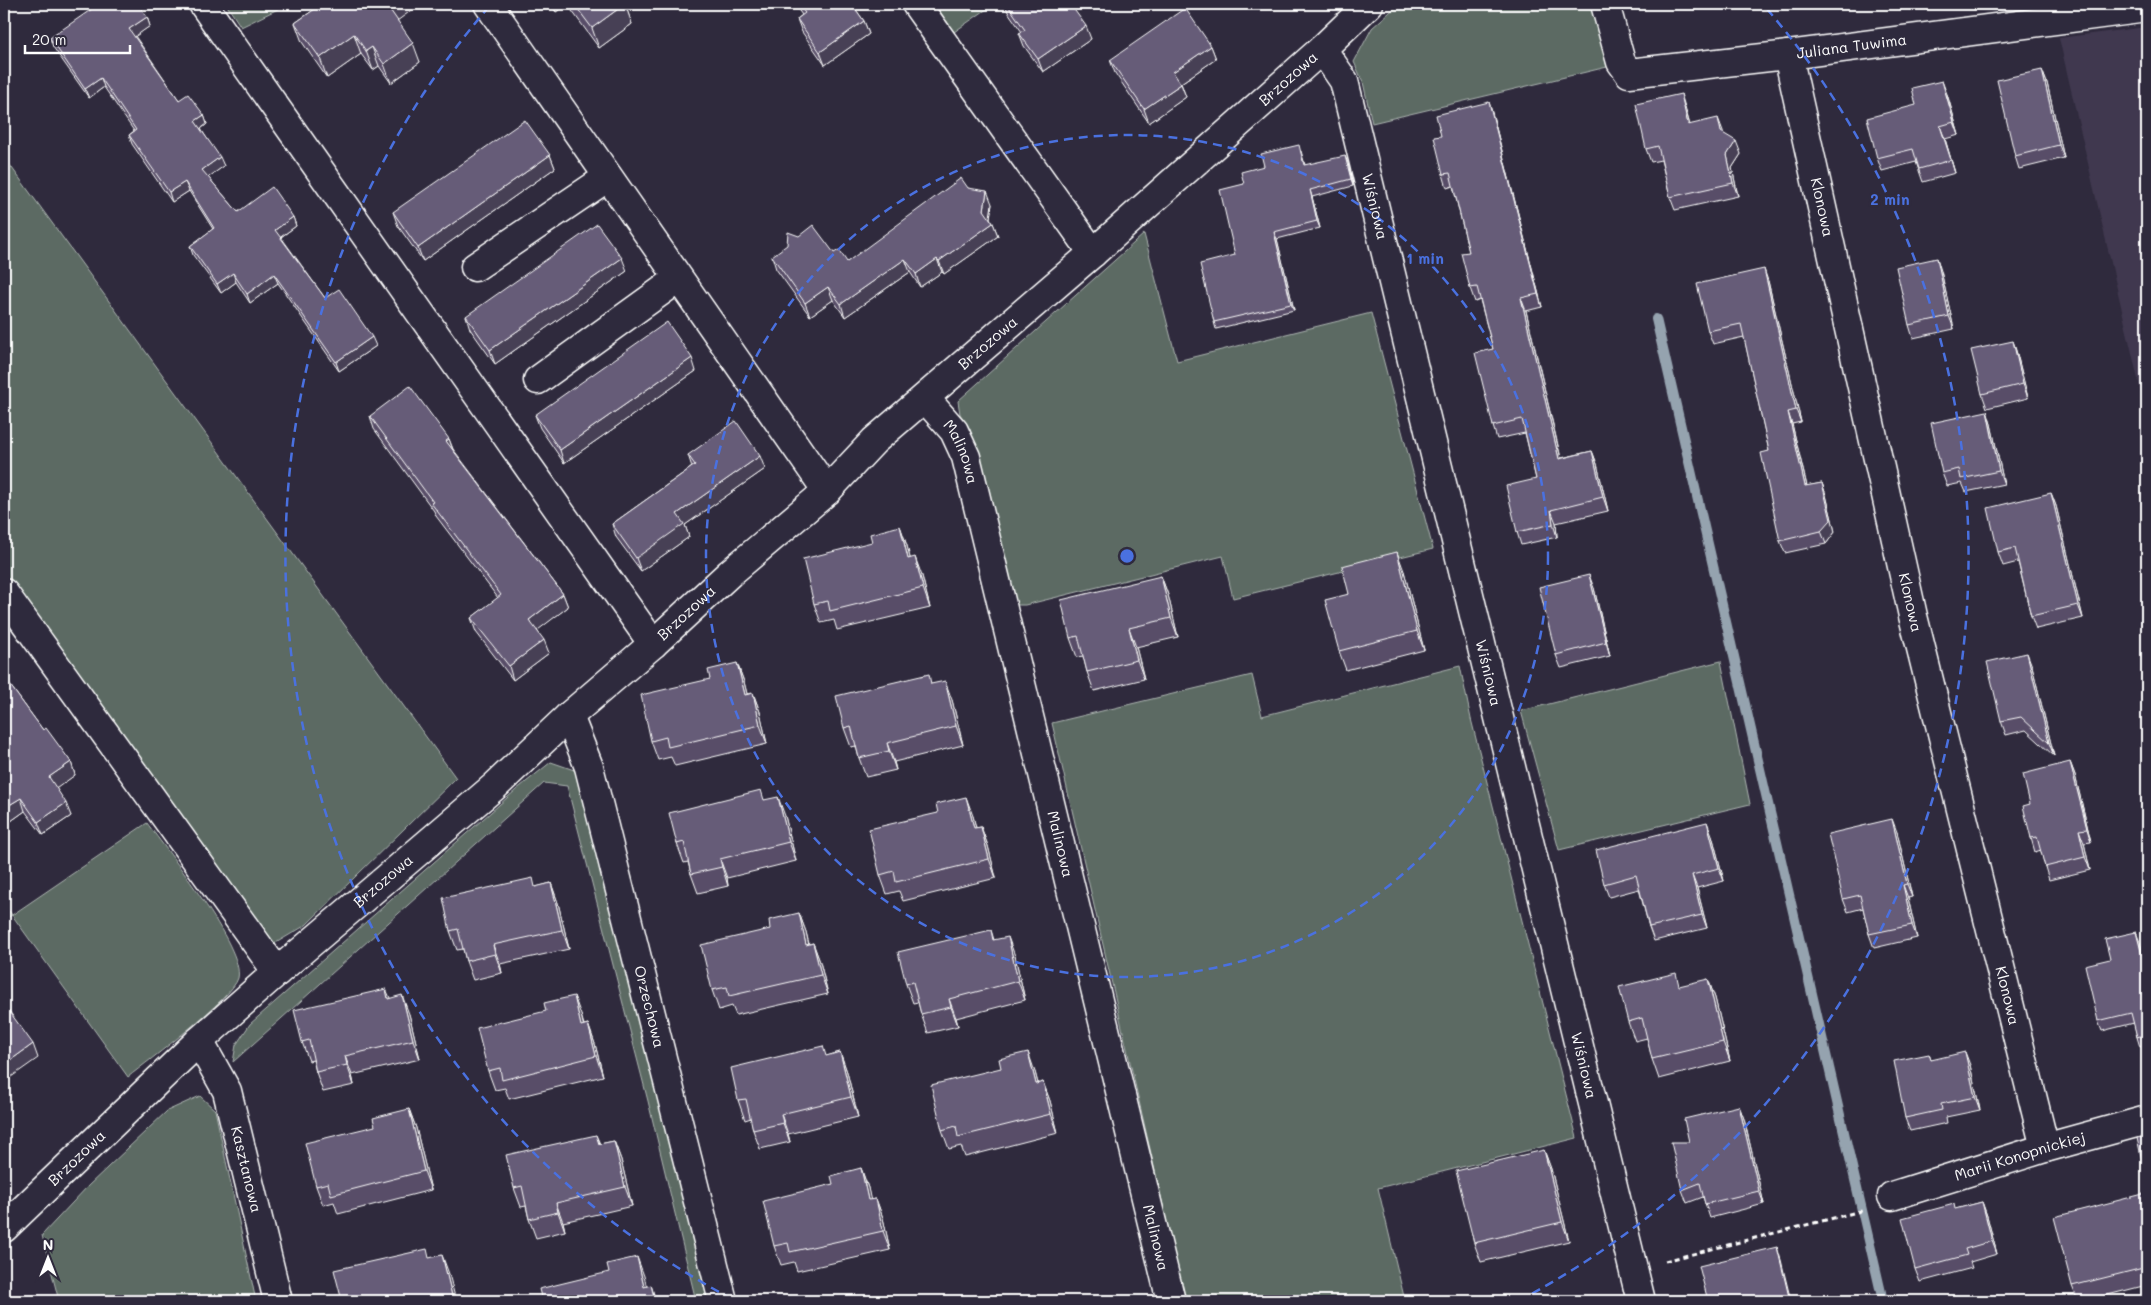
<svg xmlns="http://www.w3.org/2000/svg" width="2151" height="1305" viewBox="0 0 2151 1305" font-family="Mali,sans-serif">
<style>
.built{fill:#40394f}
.green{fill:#5b6b63;stroke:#adb5b1}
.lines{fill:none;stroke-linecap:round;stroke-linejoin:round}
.stream{stroke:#95a3af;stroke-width:10}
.minor-casing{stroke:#fff;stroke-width:31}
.path{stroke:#fff;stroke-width:3;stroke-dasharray:5 4;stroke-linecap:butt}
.minor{stroke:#2f2a3d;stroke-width:28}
.wall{fill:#584e67;stroke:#fff}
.shaded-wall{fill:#474054;stroke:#fff}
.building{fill:#665b78;stroke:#fff}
.ring{fill:none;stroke:#4a71e0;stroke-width:2.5;stroke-dasharray:9 6}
.labels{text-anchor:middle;stroke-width:5;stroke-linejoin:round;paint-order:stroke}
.street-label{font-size:15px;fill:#fff;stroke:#2f2a3d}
.centre{fill:#4a71e0;stroke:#2f2a3d;stroke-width:2.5}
.ring-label{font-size:15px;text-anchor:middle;font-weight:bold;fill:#4a71e0;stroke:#2f2a3d;stroke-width:5;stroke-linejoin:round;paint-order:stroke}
</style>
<rect width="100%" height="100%" fill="#2f2a3d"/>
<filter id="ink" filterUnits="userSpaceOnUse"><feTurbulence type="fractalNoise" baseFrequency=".02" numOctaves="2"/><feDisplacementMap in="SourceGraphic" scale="10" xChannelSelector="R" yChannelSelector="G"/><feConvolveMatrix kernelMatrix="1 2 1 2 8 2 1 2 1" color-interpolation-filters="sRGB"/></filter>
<g filter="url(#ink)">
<path class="built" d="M2147,27V418L2059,38Z"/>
<path class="green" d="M226,4H288L241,27Z
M935,4H994L954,32Z
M1399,4H1591L1607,67L1372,123L1363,82L1354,62L1372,28Z
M4,157L456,778L306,925L274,944L251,924L4,579Z
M1144,234L1177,361L1371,313L1433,549L1233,598L1223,556L1025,605H1015L970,429L960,414L958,401Z
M1721,661L1750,804L1559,850L1521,711Z
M1460,666L1471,719L1577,1138L1378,1188L1405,1301H1185L1052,723L1252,675L1262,716Z
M551,762L577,771L708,1301H696L648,1101L567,786L544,783L233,1062L236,1045L250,1024L516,790Z
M147,823C167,851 245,948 238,978C233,998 148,1061 128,1077L12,915L4,920V904L12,915Z
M200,1096L215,1110L256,1301H59L42,1235L88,1186L167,1111Z"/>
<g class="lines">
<path class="stream" d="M1656,319L1883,1301"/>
<g class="minor-casing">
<g id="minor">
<path d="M203,4L653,644"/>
<path d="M488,4L827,491"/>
<path d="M916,4L1093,253"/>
<path id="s1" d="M1605,4L1621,62L1629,73L1788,55L2147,8"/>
<path id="s2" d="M1322,49L1344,81L1641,1301"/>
<path id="s3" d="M1788,55L1913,616L2045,1148"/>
<path d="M475,267L608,177"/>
<path d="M538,380L678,279"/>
<path id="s4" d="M925,398L954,431L966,457L1171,1301"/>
<path d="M4,593L277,972"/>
<path id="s5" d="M569,716L589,767L723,1301"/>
<path id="s6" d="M199,1041L227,1091L278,1301"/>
<path id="s7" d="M1892,1196L2045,1148L2147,1120"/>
<path id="s8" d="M4,1228L199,1041L277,972L495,786L569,716L653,644L730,573L827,491L874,441L1093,253L1322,49L1369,4"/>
</g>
</g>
<path class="path" d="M1665,1261L1865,1210"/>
<use href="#minor" class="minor"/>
</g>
<path class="wall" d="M322,4H420L397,20L420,62L391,83L379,66L373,70L361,54L327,78L302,42L295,23Z
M550,4H625L632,24L599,48L567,4L556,12Z
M794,4H852L864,21L869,34L825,65L802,32L797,19L802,15Z
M1005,4H1070L1091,39L1043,72L1024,46L1019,33L1022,32L1008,12Z
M1681,4H1710L1682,8Z
M147,17L150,26L135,36L179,100L204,115L207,124L201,129L224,166L208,177L238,212L293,217L296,226L281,237L325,298L376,346L339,371L278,283L250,303L236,282L221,293L193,255L190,246L213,229L189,191L172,202L132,144L129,135L134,131L104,87L89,98L53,47L50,38Z
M1211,46L1216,59L1181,83L1186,97L1149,123L1115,73L1110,60Z
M2042,70L2047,83L2064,158L2019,169L2015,156Z
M1947,94L1959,135L1945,139L1955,173L1923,182L1916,162L1882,171L1877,158L1916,105Z
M1685,107L1690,125L1723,133L1741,154L1732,168L1738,196L1675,210L1670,197L1661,160L1651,162L1646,149Z
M1493,116L1542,307L1526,311L1561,458L1592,451L1597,464L1608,511L1556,523L1557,537L1521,545L1517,532L1536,479L1525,433L1497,439L1493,426V349L1480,300L1475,302L1470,288L1469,252L1453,186L1447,188L1443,174L1441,136Z
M1301,151L1305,165L1348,163L1353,186L1312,197L1320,228L1277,239L1294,310L1216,329L1214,322L1235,255L1244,184L1264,166Z
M550,155L555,168L423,261L398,226L393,212Z
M968,188L992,204L990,218L993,223L998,236L944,274L942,272L920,287L910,272L845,317L833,300L810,316L776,269L772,256L834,253L847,262Z
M627,271L495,364L470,329L466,316Z
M1941,271L1954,329L1913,338L1909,325Z
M1768,281L1801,422L1792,424L1807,486L1822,483L1826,495L1835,532L1826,544L1785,553L1780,541L1769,451L1744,337L1713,344L1708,331Z
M2013,341L2017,354L2028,398L1987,408L1982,394Z
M696,371L564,463L540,428L535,415Z
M1987,411L1991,424L2004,484L1966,492L1962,483L1947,486L1942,473Z
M370,416L449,439L453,449L563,594L568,607L537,630L549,653L513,680L476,632L471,618L498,598L436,516L434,511L374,429Z
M688,455L765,469L685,525L689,537L641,571L616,537L612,524L692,467Z
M2051,493L2056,506L2083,618L2036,629L2031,616L2018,562L2003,566L1998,552Z
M900,526L907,546L910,558L922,576L930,608L837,630L834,620L821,623L814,604L872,542Z
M1404,571L1424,650L1346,670L1339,651L1349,594Z
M1161,576L1168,595L1178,637L1136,647L1144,679L1094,691L1087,672L1083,656L1077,657L1070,638Z
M1594,588L1610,656L1561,668L1556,655Z
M737,663L744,682L747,694L753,693L760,712L767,744L675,766L671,757L658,760L651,741L710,679Z
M2032,666L2054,756L2026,730L2006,735L2001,721Z
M4,677L43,730L71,762L75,775L56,788L71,816L43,835L25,811L11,821L4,810Z
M933,684L952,700L963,745L894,762L896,770L866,777L859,758L856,746L851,747L844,728Z
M2070,762L2075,775L2091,842L2084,843L2090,870L2049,880L2045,867L2041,850L2035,852L2031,838L2030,804Z
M765,800L785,816L796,861L727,878L728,886L698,893L691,874L688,862L684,863L677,844Z
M973,816L976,828L981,827L988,846L996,878L903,901L899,891L887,894L880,875Z
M1897,832L1912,897L1908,898L1917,938L1874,948L1869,934L1863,908L1848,912L1843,899Z
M1712,835L1724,881L1697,888L1707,928L1654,941L1649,927L1639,889L1609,897L1604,884Z
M551,883L558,903L569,949L500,964L502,973L473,980L466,961L463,949L457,950L450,931L536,887Z
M799,913L806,932L809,944L813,943L820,962L828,994L736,1015L732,1006L719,1010L712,990L770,929Z
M991,930L994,940L1015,956L1025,1000L956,1018L958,1026L928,1033L921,1014L918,1002L913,1003L906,984Z
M2140,942L2146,967H2147V1045L2140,1047L2137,1037L2134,1023L2102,1031L2098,1021L2110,959Z
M1708,979L1715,998L1730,1061L1659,1079L1652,1059L1647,1038L1635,1041L1628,1022Z
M386,989L390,998L409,1014L420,1059L352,1075L354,1085L323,1092L316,1072L313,1060L309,1061L302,1042Z
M581,1015L584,1025L588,1024L595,1044L603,1076L509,1099L505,1088L495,1090L488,1071Z
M840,1052L847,1072L858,1117L788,1134L790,1142L760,1149L753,1130L751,1118L745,1120L738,1100L827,1056Z
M1929,1054L1931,1060L1970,1065L1980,1110L1946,1117L1947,1123L1910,1131L1905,1118Z
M1001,1068L1035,1072L1038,1084L1043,1082L1050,1101L1058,1133L965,1157L961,1146L949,1149L942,1130Z
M1739,1106L1744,1119L1764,1204L1710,1218L1703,1197L1687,1203L1682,1190L1689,1142Z
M409,1109L416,1128L431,1190L338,1214L334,1202L323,1205L316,1186L375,1126Z
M596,1135L600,1144L614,1141L621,1160L632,1206L563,1222L565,1231L536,1238L529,1219L526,1206L521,1207L514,1188Z
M1544,1150L1551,1169L1569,1241L1481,1262L1474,1243Z
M861,1168L868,1188L870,1200L876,1199L883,1218L890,1250L797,1271L794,1262L781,1265L774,1246L833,1184Z
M2147,1193V1285L2084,1301H2078L2072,1286Z
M1982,1202L1987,1216L1997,1254L1970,1262L1972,1268L1920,1282L1915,1269L1956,1209Z"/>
<path class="shaded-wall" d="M386,4H420L393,24Z
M553,4H567L556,12Z
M625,4L632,24L599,48L592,28Z
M147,17L150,26L133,38L129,29Z
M864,21L869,34L825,65L820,52Z
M1086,26L1091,39L1043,72L1038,59Z
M354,34L361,54L327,78L320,58Z
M413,43L420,62L391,83L384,64Z
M1211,46L1216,59L1178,85L1173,72Z
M372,47L379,66L373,70L366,51Z
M2042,70L2047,83L2064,158L2059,145Z
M101,78L104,87L89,98L85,89Z
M1942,81L1947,94L1959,135L1954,122Z
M1181,84L1186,97L1149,123L1144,109Z
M1681,94L1685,107L1693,138L1688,125Z
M1489,102L1493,116L1542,307L1538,294Z
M204,115L207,124L199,130L195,121Z
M1718,118L1723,131L1726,145L1721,132Z
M1940,126L1945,139L1955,173L1951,160Z
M1736,141L1741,154L1732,168L1738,196L1733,183L1727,155Z
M550,155L555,168L423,261L418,248Z
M1345,156L1348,163L1353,186L1351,179Z
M220,157L224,166L206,179L202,170Z
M185,182L189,191L172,202L169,192Z
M1310,190L1312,197L1320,228L1317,221Z
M987,191L992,204L989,224L984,210Z
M293,217L296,226L278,239L275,230Z
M993,223L998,236L944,274L939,261Z
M1274,232L1277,239L1294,310L1291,304Z
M622,258L627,271L495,364L490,350Z
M1937,258L1941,271L1954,329L1949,316Z
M905,259L910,272L845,317L841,304Z
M937,259L942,272L920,287L916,274Z
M1764,269L1768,281L1801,422L1796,410Z
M233,273L236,282L221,293L217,284Z
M274,274L278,283L250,303L247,294Z
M828,287L833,300L810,316L805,303Z
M1521,298L1526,311L1564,472L1559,459Z
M372,337L376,346L339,371L336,362Z
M2013,341L2017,354L2028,398L2023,384Z
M692,358L696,371L564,463L560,450Z
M1987,411L1991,424L2004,484L1999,471Z
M1788,412L1792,424L1810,499L1805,486Z
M449,439L454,453L446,441Z
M1592,451L1597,464L1608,511L1603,497Z
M760,456L765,469L685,525L689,537L641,571L636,558L677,514Z
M1822,483L1826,495L1835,532L1826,544L1821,531Z
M2051,493L2056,506L2083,618L2078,605Z
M1551,510L1556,523L1557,537L1553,524Z
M900,526L907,546L915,578L908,559Z
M1397,552L1404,571L1424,650L1417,631Z
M915,557L922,576L930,608L923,588Z
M1589,575L1594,588L1610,656L1606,642Z
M1161,576L1168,595L1178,637L1171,618Z
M563,594L568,607L534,633L529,620Z
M1129,628L1136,647L1144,679L1137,660Z
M544,640L549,653L513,680L509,666Z
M2027,653L2032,666L2054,756L2049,743Z
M737,663L744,682L752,714L745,695Z
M945,681L952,700L963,745L956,726Z
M753,693L760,712L767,744L760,725Z
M887,743L894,762L896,770L889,751Z
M71,762L75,775L53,791L49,777Z
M2070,762L2075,775L2091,842L2087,829Z
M778,797L785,816L796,861L789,842Z
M966,797L973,816L981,848L974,828Z
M21,798L25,811L11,821L6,807Z
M66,803L71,816L43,835L38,822Z
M1892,819L1897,832L1912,897L1907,884Z
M1707,822L1712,835L1724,881L1719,868Z
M981,827L988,846L996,878L989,859Z
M2079,830L2084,843L2090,870L2085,857Z
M720,859L727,878L728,886L722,867Z
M1692,875L1697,888L1707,928L1702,915Z
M551,883L558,903L569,949L562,930Z
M1903,885L1908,898L1917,938L1912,925Z
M799,913L806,932L813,964L806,945Z
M2136,932L2140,942L2147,973L2145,967Z
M1008,937L1015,956L1025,1000L1018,981Z
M813,943L820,962L828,994L821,975Z
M493,945L500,964L502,973L495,954Z
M1708,979L1715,998L1730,1061L1723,1042Z
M402,995L409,1014L420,1059L413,1040Z
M574,996L581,1015L588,1045L581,1026Z
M949,999L956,1018L958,1026L951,1007Z
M588,1024L595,1044L603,1076L596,1056Z
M33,1044L38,1058L4,1082V1065Z
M840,1052L847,1072L858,1117L851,1097Z
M1028,1052L1035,1072L1043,1103L1036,1084Z
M1965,1052L1970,1065L1980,1110L1975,1097Z
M345,1056L352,1075L354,1085L347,1065Z
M1043,1082L1050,1101L1058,1133L1051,1114Z
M1739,1106L1744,1119L1764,1204L1759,1191Z
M409,1109L416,1128L431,1190L424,1171Z
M781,1114L788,1134L790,1142L783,1123Z
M614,1141L621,1160L632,1206L625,1187Z
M1544,1150L1551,1169L1569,1241L1562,1222Z
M861,1168L868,1188L875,1220L868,1200Z
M876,1199L883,1218L890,1250L883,1231Z
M1982,1202L1987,1216L1997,1254L1992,1241Z
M556,1203L563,1222L565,1231L558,1212Z
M1777,1247L1781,1260L1791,1301H1790Z
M442,1255L449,1274L456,1301H454L453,1300Z
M637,1257L644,1276L650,1301L644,1287Z
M651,1285L656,1301H655Z"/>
<path class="building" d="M99,4H138L147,17L129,29L179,100L188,94L204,115L195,121L220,157L202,170L238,212L272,187L293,217L275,230L325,298L339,289L372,337L336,362L274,274L247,294L233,273L217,284L190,246L214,228L185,182L169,192L129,135L136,130L101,78L85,89L50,38Z
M322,4H387H386L413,43L384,64L372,47L366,51L354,34L320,58L295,23Z
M574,4H625L592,28Z
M798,4H852L864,21L820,52L797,19L805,13Z
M1007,4H1070L1086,26L1038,59L1019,33L1025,30Z
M1185,8L1211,46L1173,72L1181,84L1144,109L1110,60Z
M2042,70L2059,145L2015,156L1997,80Z
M1942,81L1954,122L1940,126L1951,160L1919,169L1913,149L1877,158L1867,118L1916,105L1912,88Z
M1681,94L1688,125L1718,118L1721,132L1736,141L1727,155L1733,183L1670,197L1658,146L1646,149L1636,104Z
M1489,102L1538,294L1521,298L1559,459L1592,451L1603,497L1551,510L1553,524L1517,532L1506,486L1536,479L1522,419L1493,426L1475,353L1493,349L1477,287L1470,288L1461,253L1469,252L1450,173L1443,174L1434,137L1441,136L1436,115Z
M525,120L550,155L418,248L393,212Z
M1299,145L1304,165L1345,156L1351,179L1310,190L1317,221L1274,232L1291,304L1214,322L1200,264L1235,255L1220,190L1244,184L1241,172L1264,166L1261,154Z
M961,178L968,188L987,191L984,210L993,223L939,261L937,259L916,274L905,259L841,304L828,287L805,303L772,256L787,245L788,232L799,236L813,225L834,253L839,250L847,262Z
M597,224L622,258L490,350L466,316Z
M1937,258L1949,316L1909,325L1896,267Z
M1764,269L1796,410L1788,412L1805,486L1822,483L1831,520L1821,531L1780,541L1761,453L1769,451L1741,324L1708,331L1697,284Z
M667,322L692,358L560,450L535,415Z
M2013,341L2023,384L1982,394L1971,350Z
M410,386L449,439L446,441L563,594L529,620L544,640L509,666L471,618L501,595L431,503L433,502L370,416Z
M1987,411L1999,471L1961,479L1959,469L1942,473L1931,423Z
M736,421L760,456L677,514L684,524L636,558L612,524L695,465L688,455Z
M2051,493L2078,605L2031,616L2015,548L1998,552L1988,508Z
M900,526L908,559L915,557L923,588L830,611L828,601L814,604L803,559L872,542L870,534Z
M1397,552L1417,631L1339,651L1325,600L1349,594L1342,566Z
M1589,575L1606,642L1556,655L1539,587Z
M1161,576L1171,618L1129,628L1137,660L1087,672L1078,636L1070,638L1061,600Z
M2027,653L2049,743L2021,717L2001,721L1987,662Z
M737,663L745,695L753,693L760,725L668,747L666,737L651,741L641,695L710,679L708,670Z
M929,674L931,684L945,681L956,726L887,743L889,751L859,758L851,726L844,728L836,696Z
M4,677L43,730L46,728L71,762L49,777L66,803L38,822L21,798L6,807L4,804Z
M2070,762L2087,829L2079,830L2085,857L2045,867L2037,837L2031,838L2023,806L2030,804L2023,774Z
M761,790L764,800L778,797L789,842L720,859L722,867L691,874L684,842L677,844L669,813Z
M966,797L974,828L981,827L989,859L896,882L894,871L880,875L869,829L938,813L936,804Z
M1892,819L1907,884L1903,885L1912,925L1869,934L1860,895L1843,899L1828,834Z
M1707,822L1719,868L1692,875L1702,915L1649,927L1636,875L1604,884L1596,850Z
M533,878L535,887L551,883L562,930L493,945L495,954L466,961L458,929L450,931L443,898Z
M799,913L806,945L813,943L821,975L729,996L727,987L712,990L701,945L770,929L769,920Z
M991,930L993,940L1008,937L1018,981L949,999L951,1007L921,1014L913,982L906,984L898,952Z
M2136,932L2145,967H2147V1034L2137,1037L2131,1013L2098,1021L2085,965L2110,959L2105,939Z
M1676,973L1679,986L1708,979L1723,1042L1652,1059L1642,1018L1628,1022L1619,987Z
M386,989L388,999L402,995L413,1040L345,1056L347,1065L316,1072L309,1040L302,1042L294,1010Z
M574,996L581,1026L588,1024L596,1056L502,1080L500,1068L488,1071L477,1028L546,1011L544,1003Z
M4,1004L33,1044L4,1065Z
M823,1046L826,1056L840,1052L851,1097L781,1114L783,1123L753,1130L746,1099L738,1100L731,1068Z
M1028,1052L1036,1084L1043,1082L1051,1114L958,1137L956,1126L942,1130L931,1085L1001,1068L999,1059Z
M1965,1052L1975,1097L1941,1104L1942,1110L1905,1118L1894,1061L1929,1054L1931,1060Z
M1739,1106L1759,1191L1705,1204L1700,1183L1682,1190L1671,1142H1689L1684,1119Z
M409,1109L424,1171L331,1195L328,1183L316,1186L305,1143L375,1126L373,1118Z
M596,1135L599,1144L614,1141L625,1187L556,1203L558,1212L529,1219L522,1186L514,1188L506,1155Z
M2147,1136V1183L2137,1138Z
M1544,1150L1562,1222L1474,1243L1456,1171Z
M861,1168L868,1200L876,1199L883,1231L790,1252L788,1243L774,1246L763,1201L833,1184L831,1176Z
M2147,1193V1267L2072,1286L2054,1217Z
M1982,1202L1992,1241L1965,1249L1967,1255L1915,1269L1902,1218L1954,1204L1955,1209Z
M1777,1247L1790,1301H1708L1699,1266Z
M427,1249L429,1258L442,1255L453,1300L447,1301H349V1300L342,1301L334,1270Z
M637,1257L644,1287L651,1285L655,1301H542L539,1289L609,1272L607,1264Z"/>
</g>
<g class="ring">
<circle cx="1127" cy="556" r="421"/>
<path d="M732 1299A842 842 0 0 1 487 9M1767 9A842 842 0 0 1 1522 1299"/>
</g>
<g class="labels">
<g class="street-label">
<text dy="5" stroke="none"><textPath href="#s1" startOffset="298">Juliana Tuwima</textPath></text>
<text dy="5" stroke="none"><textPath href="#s8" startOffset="1724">Brzozowa</textPath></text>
<text dy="5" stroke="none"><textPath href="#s2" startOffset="168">Wiśniowa</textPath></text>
<text dy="5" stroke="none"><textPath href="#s3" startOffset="156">Klonowa</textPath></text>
<text dy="5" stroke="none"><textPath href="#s8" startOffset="1324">Brzozowa</textPath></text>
<text dy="5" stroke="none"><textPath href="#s4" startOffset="66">Malinowa</textPath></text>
<text dy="5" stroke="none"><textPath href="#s3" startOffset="561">Klonowa</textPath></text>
<text dy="5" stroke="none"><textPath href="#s8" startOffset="919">Brzozowa</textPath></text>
<text dy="5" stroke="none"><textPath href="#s2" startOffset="648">Wiśniowa</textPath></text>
<text dy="5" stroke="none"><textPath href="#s4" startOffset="471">Malinowa</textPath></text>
<text dy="5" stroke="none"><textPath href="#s8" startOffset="514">Brzozowa</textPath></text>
<text dy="5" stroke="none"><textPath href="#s3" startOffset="966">Klonowa</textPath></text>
<text dy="5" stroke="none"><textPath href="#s5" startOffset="302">Orzechowa</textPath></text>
<text dy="5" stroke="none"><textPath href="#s2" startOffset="1052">Wiśniowa</textPath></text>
<text dy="5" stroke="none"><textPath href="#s7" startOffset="134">Marii Konopnickiej</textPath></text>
<text dy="5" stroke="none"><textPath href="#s8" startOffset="101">Brzozowa</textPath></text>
<text dy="5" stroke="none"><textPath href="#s6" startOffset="138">Kasztanowa</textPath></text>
<text dy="5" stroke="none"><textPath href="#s4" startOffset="876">Malinowa</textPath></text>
</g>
</g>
<circle cx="1127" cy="556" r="8" class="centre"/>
<g class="ring-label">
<text x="1890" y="205">2 min</text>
<text x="1425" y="264">1 min</text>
</g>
<rect width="2151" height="1305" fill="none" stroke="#2f2a3d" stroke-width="20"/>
<rect x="10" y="10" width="2131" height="1285" fill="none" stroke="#fff" stroke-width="2" filter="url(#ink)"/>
<g transform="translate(48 1258)" stroke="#2f2a3d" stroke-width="4" paint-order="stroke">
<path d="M0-4L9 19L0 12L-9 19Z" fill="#ffffff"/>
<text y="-8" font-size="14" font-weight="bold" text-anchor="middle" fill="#ffffff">N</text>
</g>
<path d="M25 45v8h105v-8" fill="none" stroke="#ffffff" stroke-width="2.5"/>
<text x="32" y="45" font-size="15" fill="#ffffff" stroke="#2f2a3d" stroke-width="4" paint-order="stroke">20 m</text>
</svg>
